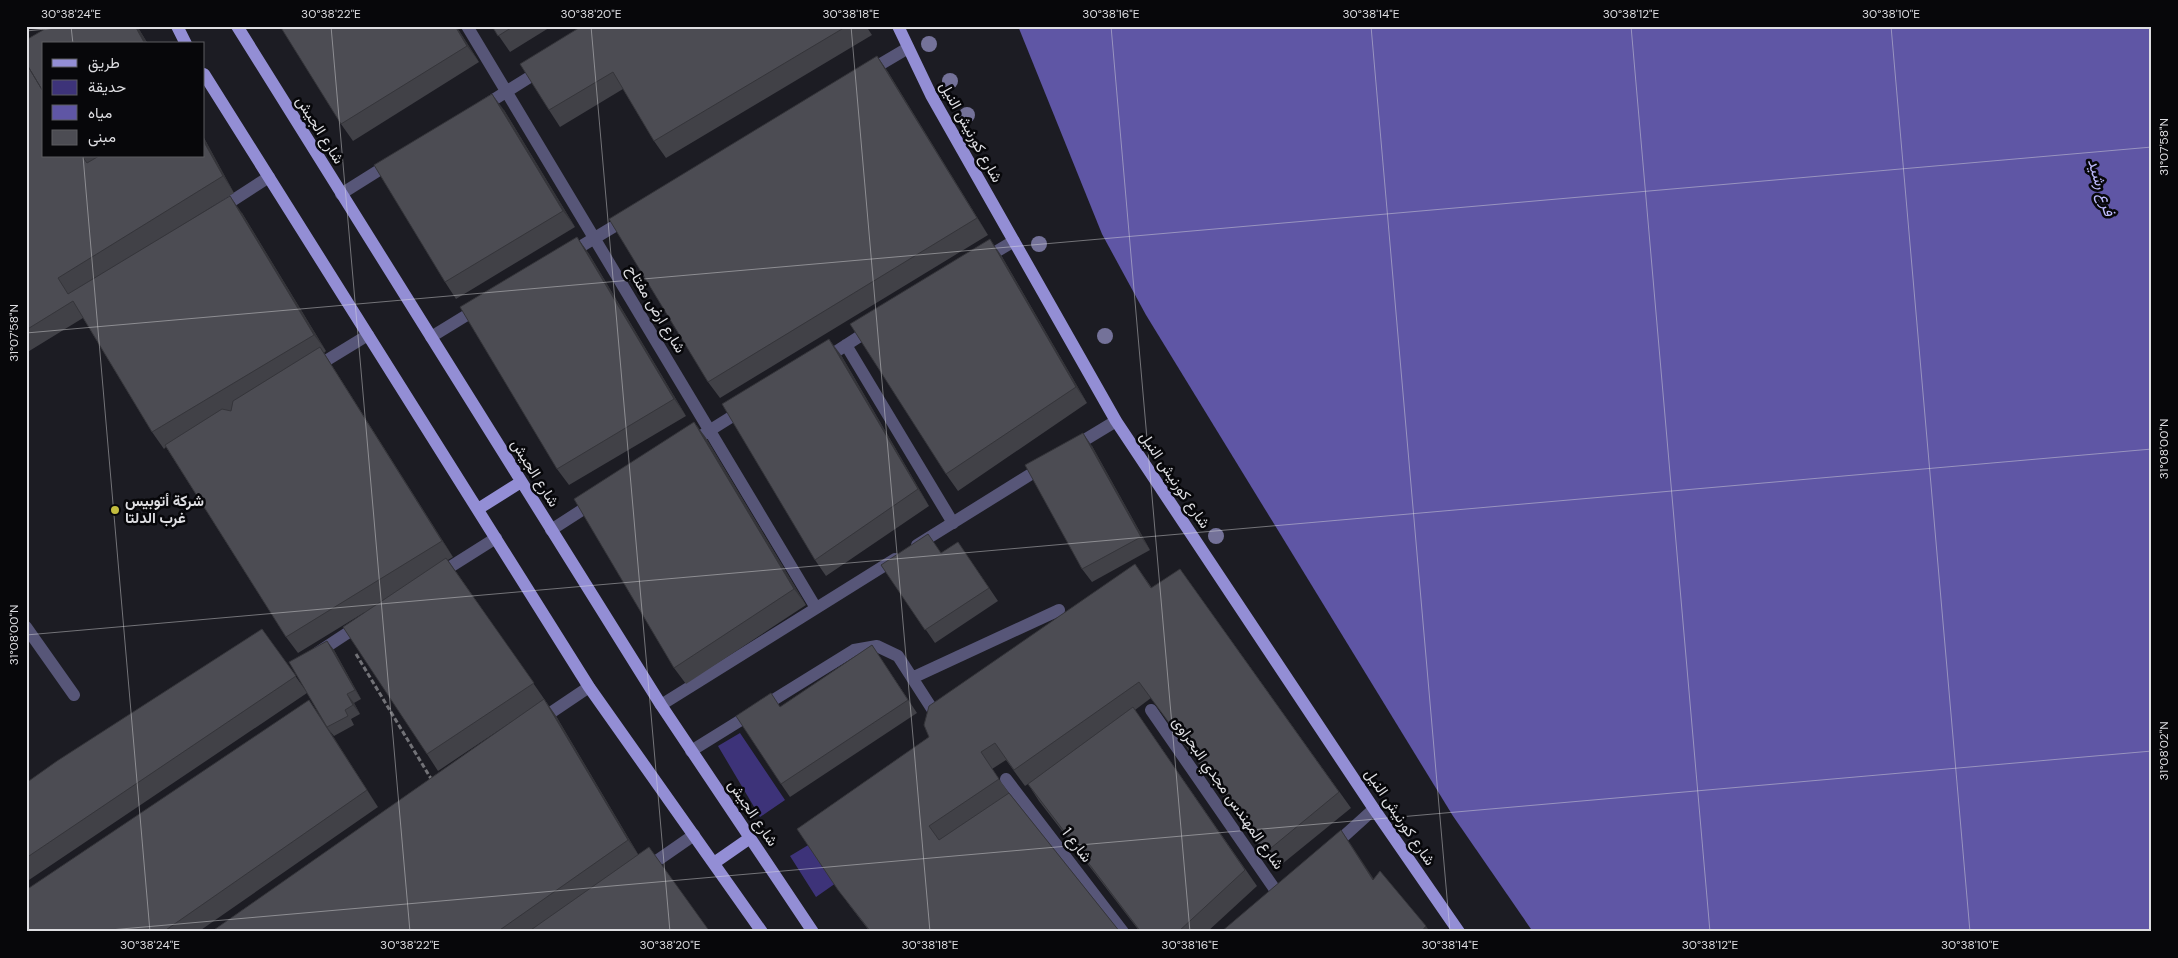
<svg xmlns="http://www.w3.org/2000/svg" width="2178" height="958" viewBox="0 0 2178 958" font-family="'DM Sans',Vazirmatn,sans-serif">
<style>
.green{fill:#3d3379}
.water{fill:#5f56a5}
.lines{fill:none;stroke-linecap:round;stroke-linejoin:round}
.path{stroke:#727277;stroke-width:3;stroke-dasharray:5 2.5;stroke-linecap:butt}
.minor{stroke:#575678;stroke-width:12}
.major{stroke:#938ed5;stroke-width:12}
.tree{fill:#747299}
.wall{fill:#414147}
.shaded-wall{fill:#35353a}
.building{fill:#4c4c53;stroke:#35353a}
.ticks{fill:none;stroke:#dddde1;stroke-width:1;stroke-opacity:0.45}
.poi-dot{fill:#c3bd3e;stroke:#07070a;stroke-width:2}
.labels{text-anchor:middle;stroke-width:5;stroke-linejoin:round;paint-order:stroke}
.street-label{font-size:15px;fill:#dddde1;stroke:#07070a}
.poi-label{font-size:15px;font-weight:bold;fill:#dddde1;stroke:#07070a;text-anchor:start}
.water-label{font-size:16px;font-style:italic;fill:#bdbafb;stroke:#07070a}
.neatline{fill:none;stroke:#dddde1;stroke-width:2}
.ticks-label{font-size:12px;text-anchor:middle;fill:#dddde1}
</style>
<rect width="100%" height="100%" fill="#1c1c23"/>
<path class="green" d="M740,733L785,800L760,817L718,746Z
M810,844L836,883L816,897L790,856Z"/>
<path class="water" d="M1018,26H2152V932H1533L1453,816L1146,315L1102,234Z"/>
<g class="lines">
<path class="path" d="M356,654L433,782"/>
<path class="minor" d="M467,26L816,608
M869,71L908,48
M482,107L541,70
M341,194L392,162
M218,210L269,177
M570,253L628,218
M984,259L1014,241
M431,337L480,307
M846,345L953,523
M823,360L871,329
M314,368L368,335
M704,434L744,409
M1073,447L1116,421
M551,530L596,501
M917,545L1044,466
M439,574L496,538
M26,627L74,695
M317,653L361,624
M912,678L1059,610
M661,705L895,559
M1151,710L1278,894
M540,720L589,687
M691,751L854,650L877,646L898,656L936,715
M1006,779L1123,932
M1332,847L1374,809
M645,869L694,835"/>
<path class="major" d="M177,26L186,44
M237,26L661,705L813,932
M898,26L931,95L1116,421L1374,809L1459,932
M204,74L589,687L762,932
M478,509L521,482
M714,863L750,838"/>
</g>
<g class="tree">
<circle cx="929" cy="44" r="8"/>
<circle cx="950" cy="81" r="8"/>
<circle cx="967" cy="115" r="8"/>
<circle cx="1039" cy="244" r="8"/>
<circle cx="1105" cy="336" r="8"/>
<circle cx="1216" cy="536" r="8"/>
</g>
<path class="wall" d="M50,26H137L148,44L44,156H204V138L234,193L160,239L242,213L326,351L324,353L331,364L453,557L448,560L556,716L638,854L710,932H211L514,720L438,771L427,754L365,612L298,653L286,637L166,447L164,449L152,432L83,318L26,353V40Z
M456,26L479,62L353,141L341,124Z
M492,26H552L510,52Z
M582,26H866L872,35L666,158L654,141L623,89L560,127L549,110Z
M877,56L888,72L988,235L720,398L708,382Z
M504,110L575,227L456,299L445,282Z
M577,237L589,254L686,416L569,485L557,469Z
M1001,255L1087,403L958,491L946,474Z
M841,355L929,506L826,576L815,560Z
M694,422L706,438L806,605L686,684L674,668Z
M1092,446L1150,550L1092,582L1082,569Z
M958,542L998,601L935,643L881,565L941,553Z
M1135,564L1152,588L1180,569L1351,808L1276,869L1151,698L1135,710L1257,886L1207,932H1140L1039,801L1028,784L1025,786L1006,760L992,769L1009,793L1120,932H870L850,906L797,829L929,737Z
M262,629L306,691L334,650L361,699L354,703L360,714L351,719L354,725L334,736L328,729L378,807L198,932H26L321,717L326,725L307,693L26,882V783Z
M872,645L917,713L790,797L781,784L780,707Z"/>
<path class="shaded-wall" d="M135,26H137L148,44H145Z
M455,26H456L479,62L467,46Z
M877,56L888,72L988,235L977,218Z
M492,94L504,110L575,227L563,211Z
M204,138L234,193L223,176L204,142Z
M230,196L242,213L326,351L314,335Z
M577,237L589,254L686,416L674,399Z
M990,239L1001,255L1087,403L1076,387Z
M829,339L841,355L929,506L918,489Z
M320,347L331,364L453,557L442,541Z
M694,422L706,438L806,605L794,589Z
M1083,433L1092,446L1150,550L1141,537Z
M327,641L334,650L361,699L355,690Z
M347,694L354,703L360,714L353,705Z
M544,699L556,716L639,856L628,840Z
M309,700L321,717L378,807L367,790Z
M1341,830L1352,846L1385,896L1373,880Z
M1426,926L1430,932H1421Z"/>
<path class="building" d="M50,26H135L145,44H44V93L26,63V40Z
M280,26H455L467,46L341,124Z
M492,26H514L498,36Z
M582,26H847L654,141L613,72L549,110L520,64Z
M877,56L977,218L708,382L609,219Z
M26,63L44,93V156H82L87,163L99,156H204V142L223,176L58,278L68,294L230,196L314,335L152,432L73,301L26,330Z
M492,94L563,211L445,282L374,165Z
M577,237L674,399L557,469L460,307Z
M990,239L1076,387L946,474L850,324Z
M829,339L918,489L815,560L722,404Z
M320,347L442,541L286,637L165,445L222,409L231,411L233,401Z
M694,422L794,589L674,668L574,499Z
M1083,433L1141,537L1082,569L1025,465Z
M928,534L941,553L958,542L989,588L925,630L881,565Z
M446,558L534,683L427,754L343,627Z
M1135,564L1151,588L1180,569L1339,792L1265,853L1139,682L1014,770L995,743L981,752L999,779L929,826L939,840L1009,793L1120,932H871L838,890L797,829L929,737L924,725L929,706Z
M262,629L296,676L26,858V783L57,761Z
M327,641L355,690L347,694L353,705L345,710L348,716L327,727L289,662Z
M872,645L908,700L781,784L736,716L771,693L780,707Z
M544,699L628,840L497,932H211Z
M309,700L367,790L163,932H26V890Z
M1133,707L1245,870L1178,932H1141L1028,784Z
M1341,830L1373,880L1380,871L1426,926L1421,932H1221Z
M649,847L710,932H528Z"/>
<path class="ticks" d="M71,26L73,44M331,26L410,932M591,26L670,932M851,26L930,932M1111,26L1190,932M1371,26L1450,932M1631,26L1710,932M1891,26L1970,932M2151,26L2152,40M26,31L76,26M83,156L150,932M26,333L2152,147M26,635L2152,449M87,932L2152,751"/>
<circle class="poi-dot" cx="115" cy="510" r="5"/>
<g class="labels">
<g class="street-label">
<text transform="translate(320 130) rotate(58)" y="5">شارع الجيش</text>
<text transform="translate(971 132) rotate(61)" y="5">شارع كورنيش النيل</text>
<text transform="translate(656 309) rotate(59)" y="5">شارع ارض مفتاح</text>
<text transform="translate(535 473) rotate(58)" y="5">شارع الجيش</text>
<text transform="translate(1175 480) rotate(56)" y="5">شارع كورنيش النيل</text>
<text transform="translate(1228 793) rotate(55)" y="5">شارع المهندس مجدي البحراوى</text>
<text transform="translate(753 813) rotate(56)" y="5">شارع الجيش</text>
<text transform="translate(1400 817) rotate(56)" y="5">شارع كورنيش النيل</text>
<text transform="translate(1077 845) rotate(53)" y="5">شارع 1</text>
</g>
<g class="poi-label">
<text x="125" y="506">شركة أتوبيس<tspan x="125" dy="17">غرب الدلتا</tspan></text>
</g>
<g class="water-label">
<text transform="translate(2102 187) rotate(73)" y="6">فرع رشيد</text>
</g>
</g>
<rect width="2178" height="958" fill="none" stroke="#07070a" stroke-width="55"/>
<rect x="42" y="42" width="162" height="115" fill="#07070a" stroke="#5d5d60"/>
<rect x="52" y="59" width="25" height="8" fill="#938ed5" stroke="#5d5d60"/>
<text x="88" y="68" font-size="15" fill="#dddde1">طريق</text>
<rect x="52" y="80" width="25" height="15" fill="#3d3379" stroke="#5d5d60"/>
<text x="88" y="92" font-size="15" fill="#dddde1">حديقة</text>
<rect x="52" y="105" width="25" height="15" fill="#5f56a5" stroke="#5d5d60"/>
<text x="88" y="118" font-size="15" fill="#dddde1">مياه</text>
<rect x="52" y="130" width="25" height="15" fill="#4c4c53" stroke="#5d5d60"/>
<text x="88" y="142" font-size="15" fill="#dddde1">مبنى</text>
<rect x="28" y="28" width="2122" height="902" class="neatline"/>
<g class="ticks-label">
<text x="71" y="18">30°38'24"E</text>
<text x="331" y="18">30°38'22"E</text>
<text x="591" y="18">30°38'20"E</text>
<text x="851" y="18">30°38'18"E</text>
<text x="1111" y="18">30°38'16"E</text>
<text x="1371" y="18">30°38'14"E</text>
<text x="1631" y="18">30°38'12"E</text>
<text x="1891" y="18">30°38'10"E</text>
<text transform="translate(2164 147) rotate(-90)" y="4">31°07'58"N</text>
<text transform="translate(14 333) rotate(-90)" y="4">31°07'58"N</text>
<text transform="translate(2164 449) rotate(-90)" y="4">31°08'00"N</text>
<text transform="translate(14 635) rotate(-90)" y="4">31°08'00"N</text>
<text transform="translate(2164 751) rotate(-90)" y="4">31°08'02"N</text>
<text x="150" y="949">30°38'24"E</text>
<text x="410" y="949">30°38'22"E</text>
<text x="670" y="949">30°38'20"E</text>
<text x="930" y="949">30°38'18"E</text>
<text x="1190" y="949">30°38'16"E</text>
<text x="1450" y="949">30°38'14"E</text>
<text x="1710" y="949">30°38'12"E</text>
<text x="1970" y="949">30°38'10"E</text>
</g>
</svg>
